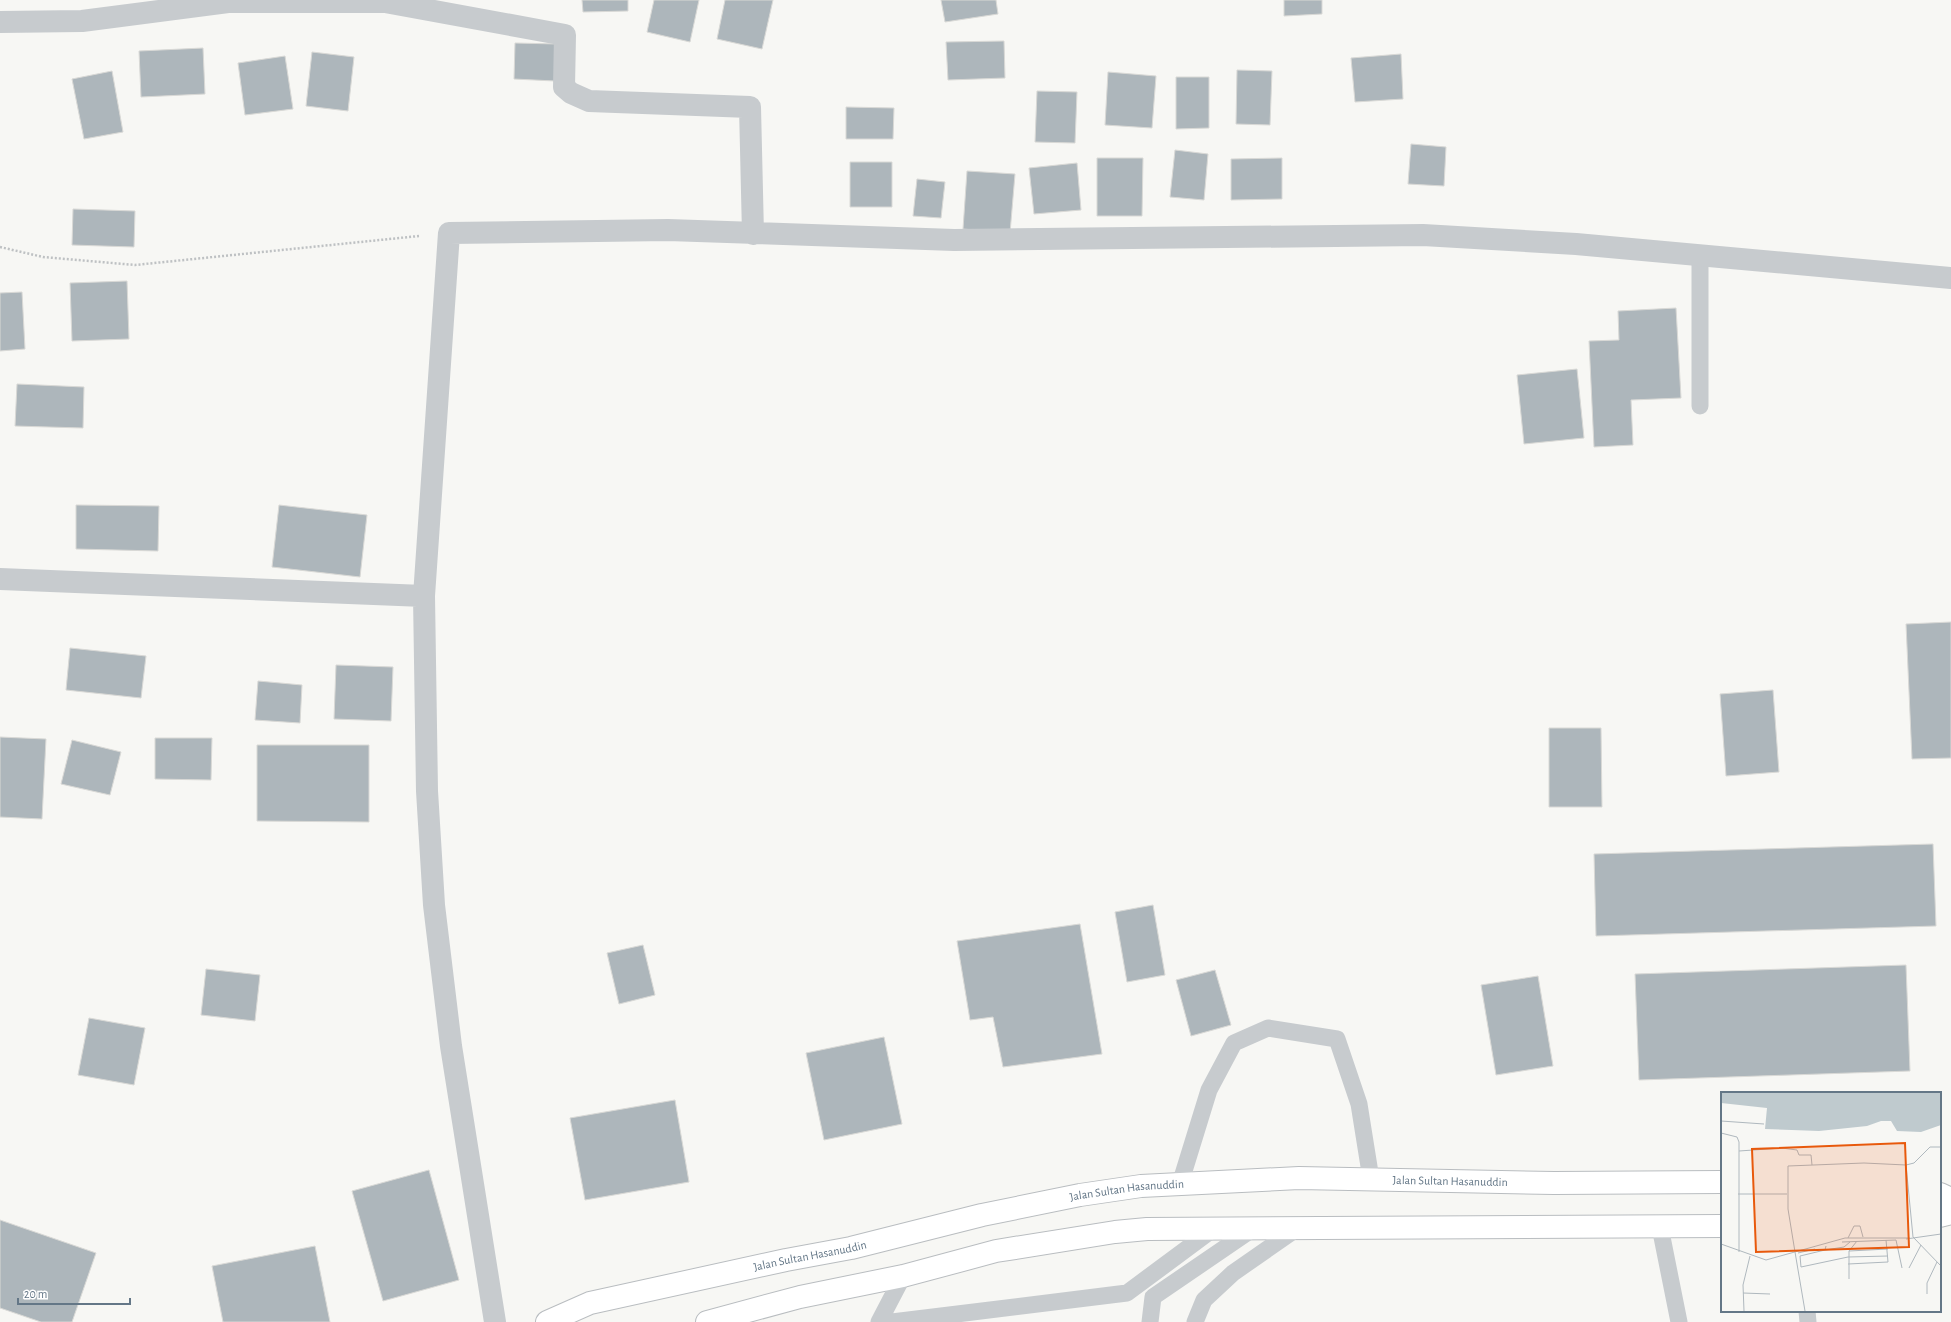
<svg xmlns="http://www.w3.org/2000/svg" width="1951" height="1322" viewBox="0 0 1951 1322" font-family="'Alegreya Sans',sans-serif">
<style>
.building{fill:#adb6bb;stroke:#d9d9d6}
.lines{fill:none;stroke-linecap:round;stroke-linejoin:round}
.highway-casing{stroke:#b9bdc0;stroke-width:24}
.path{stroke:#bec1c3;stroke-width:2.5;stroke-dasharray:2 2;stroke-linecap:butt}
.lane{stroke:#c7cbce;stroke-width:17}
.street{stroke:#c7cbce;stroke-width:22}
.highway{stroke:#fff;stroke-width:22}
.labels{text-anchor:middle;stroke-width:4;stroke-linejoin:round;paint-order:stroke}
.street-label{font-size:12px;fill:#647787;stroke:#fff}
.inset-road{fill:none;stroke:#afb8be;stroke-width:1}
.view{fill:#e8590c;fill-opacity:0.15;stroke:#e8590c;stroke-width:2}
.inset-edge{fill:none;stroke:#647787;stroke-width:2}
</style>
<rect width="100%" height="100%" fill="#f7f7f4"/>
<path class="building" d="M582,0H628V11L583,12Z
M654,0H699L690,42L647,32Z
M725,0H773L762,49L717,39Z
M941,0H996L998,14L945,22Z
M1284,0H1322V14L1284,16Z
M1004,41L1005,78L948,80L946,42Z
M515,43L556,44L555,81L514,79Z
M203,48L205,94L141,97L139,51Z
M312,52L354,57L348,111L306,106Z
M1401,54L1403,99L1355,102L1351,58Z
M285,56L293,109L245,115L238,63Z
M1237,70L1272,71L1270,125L1236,124Z
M112,71L123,132L84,139L72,79Z
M1108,72L1156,76L1152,128L1105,125Z
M1176,77H1209V128L1176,129Z
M1037,91L1077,92L1075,143L1035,142Z
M846,107L894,108L893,139H846Z
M1411,144L1446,147L1444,186L1408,184Z
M1175,150L1208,154L1204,200L1170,197Z
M1097,158H1143L1142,216H1097Z
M1282,158V199L1231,200V159Z
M850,162H892V207H850Z
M1077,163L1081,210L1034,214L1029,168Z
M967,171L1015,174L1010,233L963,229Z
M917,179L945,182L941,218L913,216Z
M73,209L135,211L134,247L72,245Z
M127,281L129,339L72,341L70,283Z
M22,292L25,349L0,351V293Z
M1676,308L1681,398L1631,400L1633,445L1594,447L1589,341L1619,340L1618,311Z
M1577,369L1584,438L1524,444L1517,375Z
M17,384L84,387L83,428L15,426Z
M76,505L159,506L158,551L76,549Z
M279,505L367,515L360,577L272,567Z
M1951,622V758L1912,759L1906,624Z
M70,648L146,656L141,698L66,690Z
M336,665L393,667L391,721L334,719Z
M258,681L302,685L300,723L255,720Z
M1773,690L1779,772L1726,776L1720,694Z
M1549,728H1601L1602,807H1549Z
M0,737L46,739L42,819L0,817Z
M155,738H212L211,780L155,779Z
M72,740L121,752L110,795L61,784Z
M257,745H369V822L257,821Z
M1933,844L1936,926L1596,936L1594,854Z
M1153,905L1165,975L1127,982L1115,912Z
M1080,924L1102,1054L1003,1067L993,1017L970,1020L957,941Z
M643,945L655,995L619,1004L607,953Z
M1906,965L1910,1071L1639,1080L1635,974Z
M206,969L260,975L255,1021L201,1015Z
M1215,970L1231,1025L1191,1036L1176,980Z
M1538,976L1553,1066L1496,1075L1481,985Z
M89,1018L145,1028L134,1085L78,1075Z
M884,1037L902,1124L824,1140L806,1053Z
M675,1100L689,1182L585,1200L570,1118Z
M429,1170L459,1280L383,1301L352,1191Z
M0,1220L96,1253L72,1322H41L0,1308Z
M315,1246L330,1322H223L212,1266Z"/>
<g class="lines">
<g class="highway-casing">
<g id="highway">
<path d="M1940,1194L1951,1199"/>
<path d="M1940,1216L1951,1213"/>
<path id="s1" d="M547,1322L590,1303L786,1260L851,1248L982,1215L1080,1195L1141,1186L1299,1178L1554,1183L1722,1182"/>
<path d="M707,1322L800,1297L903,1276L996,1251L1115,1232L1147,1229L1722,1226"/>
</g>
</g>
<path class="path" d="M0,247L43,257L135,265L419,236"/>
<path class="lane" d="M1700,406V256
M1180,1184L1209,1090L1234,1043L1268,1028L1337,1039L1359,1104L1371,1179
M1660,1227L1679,1322
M1807,1311L1808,1322
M879,1322L903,1276
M892,1322L1127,1293L1216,1227
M1150,1322L1153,1297L1254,1228
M1195,1322L1204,1300L1233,1273L1299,1227"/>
<path class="street" d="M0,22L82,21L228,2H385L565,35L564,87L571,93L589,101L750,107L753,234
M0,579L424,596
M495,1322L451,1046L434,905L427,791L424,596L449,233L668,230L954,240L1423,235L1576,244L1951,278"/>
<use href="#highway" class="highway"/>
</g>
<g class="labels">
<g class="street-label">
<text dy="4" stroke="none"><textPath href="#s1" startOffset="920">Jalan Sultan Hasanuddin</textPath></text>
<text dy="4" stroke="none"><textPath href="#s1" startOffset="596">Jalan Sultan Hasanuddin</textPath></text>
<text dy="4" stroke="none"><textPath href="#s1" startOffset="272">Jalan Sultan Hasanuddin</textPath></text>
</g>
</g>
<g transform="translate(1721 1092)">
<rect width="220" height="220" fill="#f7f7f4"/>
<path d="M0,1H220V33L200,40L176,39L170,29H160L146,34L98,39L44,37L46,16L0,11Z" fill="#bfcace"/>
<path class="inset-road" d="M0,29L43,32M0,41L16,45L18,50V160M18,59L61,56L76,58L78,63H90L91,73M185,73L193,71L209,55H220M17,102H66M192,145L220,174M127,146L133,134H139L142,145M185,147L220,142M175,148L181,176M121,150L175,148M0,152L45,168L124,146H189M105,154L104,158L79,164L80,175L127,165L167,164M104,158L123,155L129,150M128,159L167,157M74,160L67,117V74L143,71L185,73L192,145M74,160L84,219M77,161L94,157M127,172L167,170L165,148M188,176L200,153M128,187V159L136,149M22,201L49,202M206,202V191L216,170M23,219L22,193L29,164"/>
<path class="view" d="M184,51L188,155L35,160L31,57Z"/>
<rect width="220" height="220" class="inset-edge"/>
</g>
<path d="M18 1298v6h112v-6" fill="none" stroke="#647787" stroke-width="2"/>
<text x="24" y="1298" font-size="12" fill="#647787" stroke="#ffffff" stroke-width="3" paint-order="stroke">20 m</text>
</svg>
